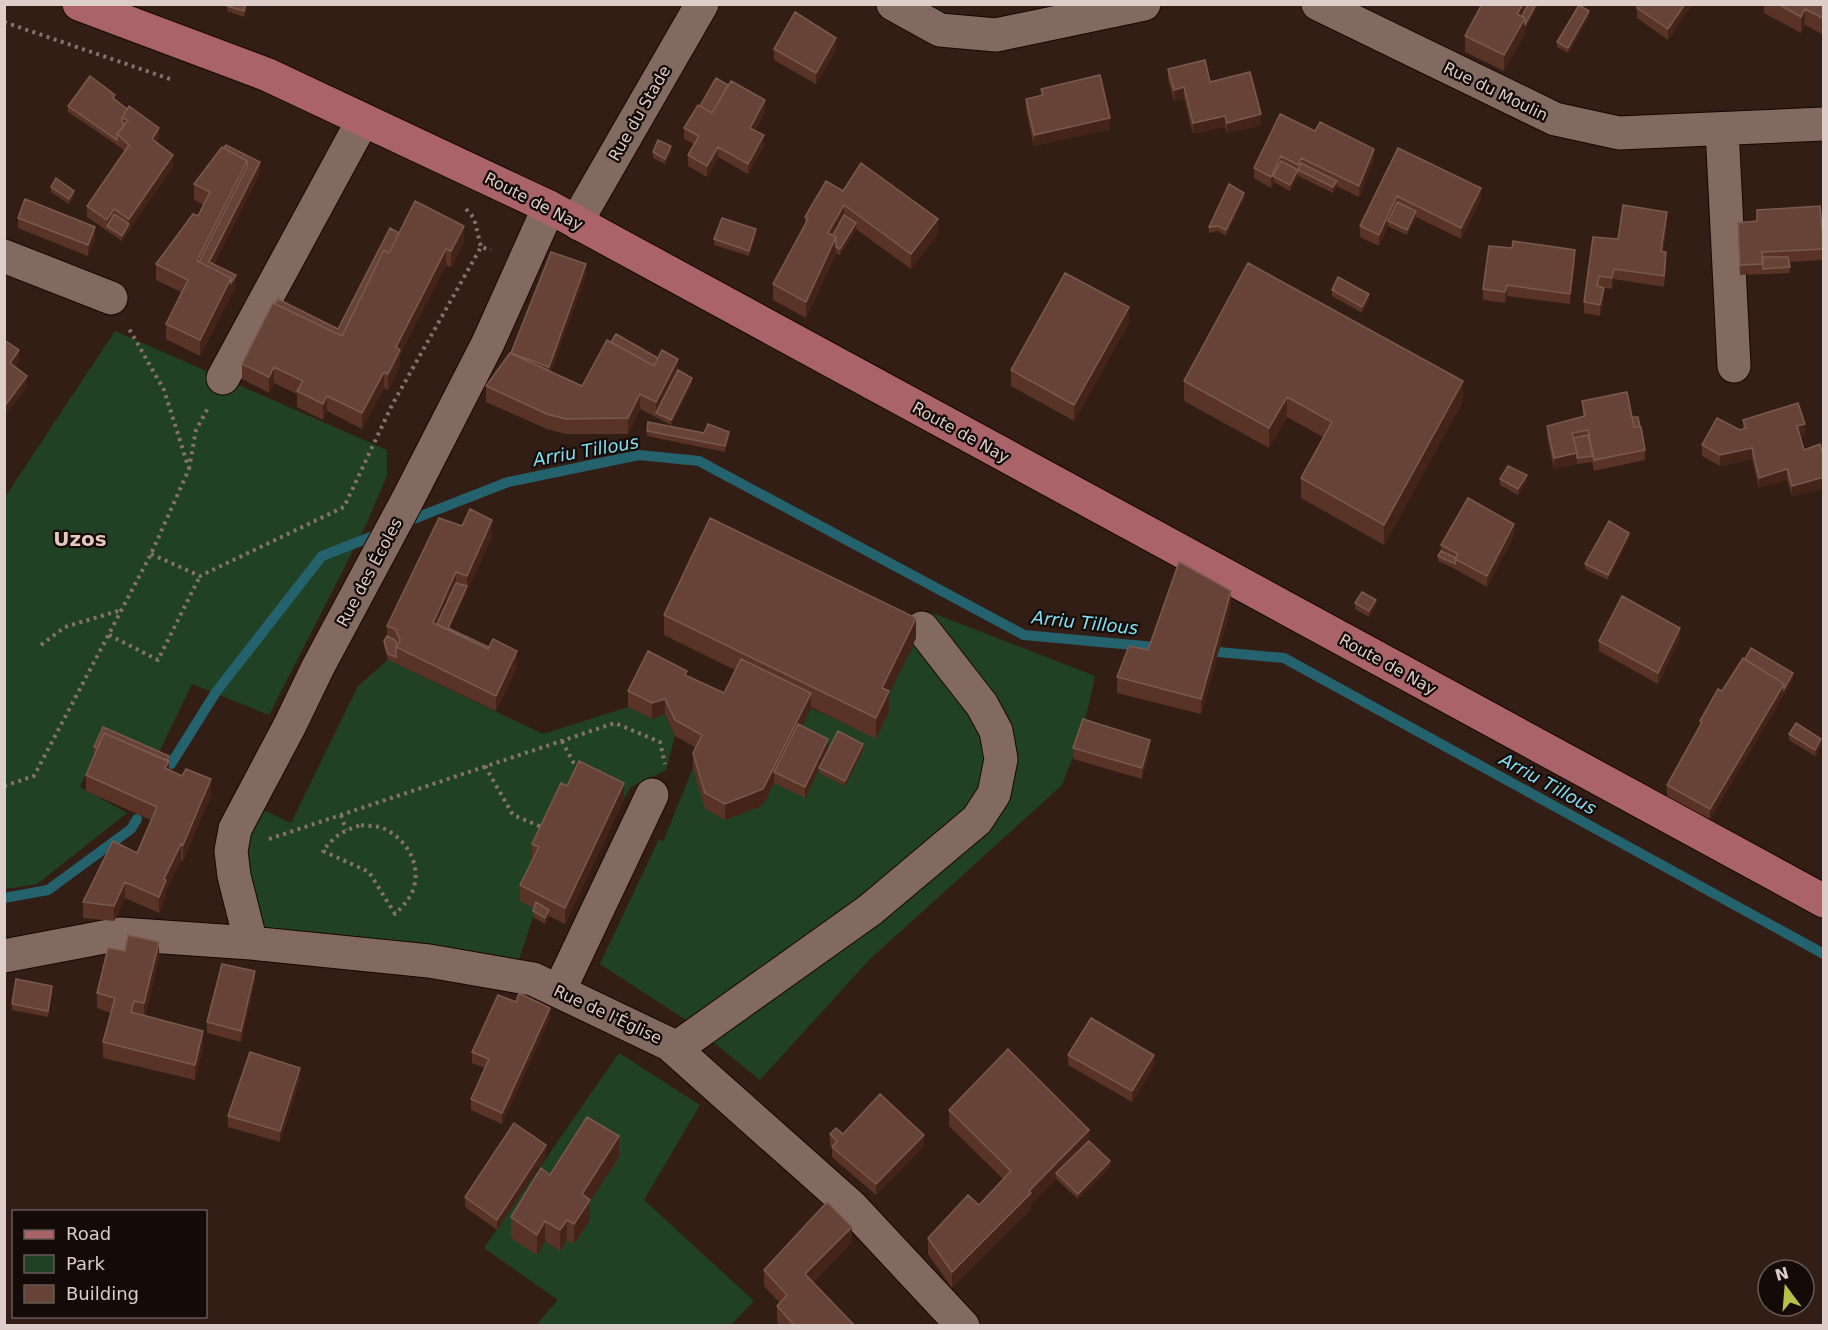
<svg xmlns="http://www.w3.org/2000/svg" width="1828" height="1330" viewBox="0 0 1828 1330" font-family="'DejaVu Sans',sans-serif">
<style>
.green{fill:#214125;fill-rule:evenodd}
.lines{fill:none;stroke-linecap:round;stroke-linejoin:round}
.stream{stroke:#24626d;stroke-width:10}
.minor-casing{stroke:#190703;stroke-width:35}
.major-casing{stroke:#190703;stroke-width:35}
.path{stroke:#84726b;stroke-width:4;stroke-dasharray:3 4.5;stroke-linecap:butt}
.minor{stroke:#836a61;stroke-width:33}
.major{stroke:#aa6469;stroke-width:33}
.wall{fill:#593325}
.shaded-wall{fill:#442318}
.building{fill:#674337;stroke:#7a594e;stroke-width:1.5}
.labels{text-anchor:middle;stroke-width:4.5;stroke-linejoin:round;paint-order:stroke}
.street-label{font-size:16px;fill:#ddcec9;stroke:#140a07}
.water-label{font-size:18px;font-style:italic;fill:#80e0f2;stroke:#140a07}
.quarter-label{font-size:20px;font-weight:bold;fill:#e5c8be;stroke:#140a07}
</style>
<rect width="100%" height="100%" fill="#331e16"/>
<path class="green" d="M115,331L387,450V475L367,523L269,715L192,684L156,758L105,733L80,787L127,813L37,884L5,889V497Z
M930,612L1095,676L1083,730L1062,785L869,960L760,1080L686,1020L600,964L659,839L663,842L693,768L725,820L763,805L811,708L876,738L882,708Z
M388,660L543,734L628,707L653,718L665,714L675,736L666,770L631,787L624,799L533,860L536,908L514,975L252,955L235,829L250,804L291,823L358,686Z
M619,1053L700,1105L644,1200L754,1301L731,1325H536L558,1300L484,1248ZM587,1137L560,1250L545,1241L537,1255Z"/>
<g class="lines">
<path class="stream" d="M403,523L508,482L639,455L699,461L1024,635L1155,647
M1218,652L1284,658L1824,954
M171,764L216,692L322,556L381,533
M4,898L48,890L131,829L137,819"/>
<g class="minor-casing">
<path id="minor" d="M893,4L940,30L996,35L1144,4
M1318,4L1555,119L1619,133L1824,124
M1722,129L1734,366
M579,224L585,207L702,4
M4,256L111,298
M223,378L363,120
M251,943L234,876L231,851L235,829L290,725L318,667L409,497L488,343L549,207
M4,956L120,934L251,943L429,961L533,979L669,1044L851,1206L963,1326
M559,991L652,795
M675,1049L870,910L977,820L994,794L1001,759L996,731L982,705L922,628"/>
</g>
<g class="major-casing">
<path id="major" d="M79,4L268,75L549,207L1824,901"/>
</g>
<path class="path" d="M4,22L170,79
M466,209L474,218L481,247
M189,469L196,430L208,408
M151,554L200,576L344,507L392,405L481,247L491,250
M109,635L158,660L200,576
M41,645L65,627L121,610
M562,741L573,762L581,766
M485,766L513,815L544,828
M4,786L34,776L151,554L189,469L164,390L128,327
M341,815L346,830
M361,825C367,826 374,826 380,827C404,836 421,861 414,887C411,898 403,906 395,914L369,872L323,851C335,835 343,831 361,825Z
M269,839L615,723L660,742L665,764"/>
<use href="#minor" class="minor"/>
<use href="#major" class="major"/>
</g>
<path class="wall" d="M228,4H248L244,17L227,11Z
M1539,4L1525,30V34L1504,71L1465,52V36Z
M1639,4H1692L1668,40L1637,18V8Z
M1764,4H1824V35L1805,25L1801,33L1764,13Z
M1589,17L1568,53L1557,47V42Z
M774,49H836L816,84L774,60Z
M1168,69L1210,82L1261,125L1227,133L1225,127L1193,134L1184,98L1174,101L1168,80Z
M1041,89L1110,129L1034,146L1026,110V99L1041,95Z
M115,100L159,139L156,143L173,166L122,241L87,217V206L125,151L117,145L68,112V106Z
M700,106L765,111L755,130L764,146L748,174L718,157L707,177L688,166V155L694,144L684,139V128Z
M1280,114L1374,159L1359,197L1337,186L1333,193L1298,176L1290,191L1274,182L1271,188L1254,178V168Z
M1398,148L1481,199L1461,239L1416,217L1407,235L1388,226L1379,246L1360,237V226Z
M653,152H671L665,164L653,158Z
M260,173L214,264L236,286L200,356L166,339V324L181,292L156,280V264L198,216L204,205L194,200V184Z
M51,187L74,196L69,204L51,192Z
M843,191L938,234L911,269L856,229L840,255L836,253L806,318L773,300V284L805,225V217Z
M1244,198L1226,236L1218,231L1209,233V227Z
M18,218L95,238L88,256L18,228Z
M1667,223L1663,251L1666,263L1664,287L1614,279L1612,289L1600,287L1604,298L1600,316L1584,313V302L1618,239Z
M1738,223L1824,241V260L1789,262L1790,273L1740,275Z
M399,233L464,242L451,267L446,265L400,354V366L388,390L384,388L362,429L327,411L323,420L297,407V394L274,383L269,393L242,379V364L338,329Z
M756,235L749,256L714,245V239Z
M1575,261L1570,304L1507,296L1505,303L1483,300V289Z
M586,275L551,371L582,386L611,342L678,370L692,383L671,425L640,409L628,434H566L547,429L486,402V386L511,353Z
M1332,290L1369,299L1362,313L1332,296Z
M1129,323L1074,421L1011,386V370Z
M1184,381L1463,401L1384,545L1301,498V478L1323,437L1287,417L1269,448L1184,401Z
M1582,401L1632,417L1645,450V460L1594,471L1592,462L1577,464L1554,469L1547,437V426L1583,417Z
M1743,420L1805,435L1800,436L1804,450L1824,459V488L1792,496L1787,480L1759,488L1752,459L1720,466L1702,456V445L1743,429Z
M647,431L729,438L725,452L647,436Z
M1500,479L1527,481L1518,495L1500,485Z
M462,526L492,536L450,628L517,667L496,711L388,660L384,646V641L387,636V626Z
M1514,535L1487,587L1455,569L1438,561V556L1441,551V545Z
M1629,539L1608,580L1585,569V564Z
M1355,603L1376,606L1369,617L1355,609Z
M1231,607L1201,714L1117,693V677L1148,650Z
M664,615L916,638L889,694V711L876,739L811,707L802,726L828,750H863L845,786L819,773V768L805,798L774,783L763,805L725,820L705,809L693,768V753L695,747L675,736L665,714L652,719L628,707V691L687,676L724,693L735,670L664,635Z
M1680,639L1658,684L1599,651V641Z
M1793,679L1710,819L1667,796V785L1700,727V721Z
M1789,734L1821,745L1815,756L1789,740Z
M94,747L169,762V770L211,795L183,861L181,860L166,890V896L159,913L125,898L114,921L83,918V902L137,853L151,820L86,791V775L96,753L94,752Z
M1073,748L1150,751L1142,779L1073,759Z
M567,786L624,799L565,924L549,916L545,924L533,917V911L534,908L520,901V885L532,860V844Z
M159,958L145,1016L203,1047L195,1080L103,1058V1042L111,1013L97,1008V993Z
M255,982L241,1042L207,1033V1022Z
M52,992L48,1017L12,1010V1004Z
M550,1018L502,1124L471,1110V1099L485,1068L472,1063V1052Z
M1068,1055L1154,1066L1132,1102L1068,1065Z
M300,1079L280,1142L228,1127V1116Z
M949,1110L1089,1141L1110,1167L1078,1199L1056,1179L1031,1204V1209L952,1288L928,1254V1238L979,1205L1003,1179L949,1126Z
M830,1134H843L924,1146L876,1195L832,1157V1146L830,1145Z
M546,1156L497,1230L465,1207V1197Z
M619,1157L590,1202V1220L574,1244L567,1240L560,1251L545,1241L537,1255L511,1238V1217L550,1175Z
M852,1242L813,1282L855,1326H780L777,1322V1306L780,1303L764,1286V1270Z"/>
<path class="shaded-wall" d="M246,4H248L244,17V11Z
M1523,4H1531L1517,24V14Z
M1536,4H1539L1525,30V34L1504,71V55L1525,18Z
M1685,4H1692L1668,40V29Z
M1805,9V25L1801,33V17Z
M1589,11V17L1568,53V48Z
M836,38V49L816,84V73Z
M1184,87V98L1174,101V90Z
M765,100V111L750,138V128Z
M1261,114V125L1227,133V123Z
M1225,116V127L1193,134V123Z
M1110,118V129L1034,146V135Z
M159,128V139L152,150V139Z
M764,135V146L748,174V164Z
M671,146V152L665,164V159Z
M718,147V157L707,177V166Z
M1374,149V159L1359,197V186Z
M173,155V166L122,241V236L129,224V219Z
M1281,156V166L1273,176L1274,182L1271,188V177Z
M247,161V177L197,266V261Z
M260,162V173L209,273V262Z
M1298,170V176L1290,191V185Z
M1337,181V186L1333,193V187Z
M1481,188V199L1461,239V228Z
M74,191V196L69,204V199Z
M1244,193V198L1226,236V230Z
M1397,196V207L1388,221V226L1379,246V235Z
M844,205V220L831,245L828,233Z
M114,209V220L107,226V220Z
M1416,211V217L1407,235V230Z
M1667,212V223L1661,261V251Z
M938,219V234L911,269V254Z
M856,223V228L840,255V249Z
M464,226V242L451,267V251Z
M95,227V238L88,256V245Z
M756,229V235L749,256V251Z
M836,237V252L806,318V302Z
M446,249V265L400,354V366L388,390V374L396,347Z
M1575,250V261L1570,304V294Z
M586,264V275L549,378V367Z
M1614,269V279L1612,289V278Z
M236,275V286L200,356V340L231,278Z
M1507,285V296L1505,303V292Z
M1604,288V298L1600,316V305Z
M1369,294V299L1362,313V307Z
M1129,307V323L1074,421V405Z
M19,350V361L10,373V363Z
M678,359V375L656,413V418V402Z
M274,367V383L269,393V377Z
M384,372V388L362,429V413Z
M27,376V387L4,417V407Z
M692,378V383L671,425V420Z
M1463,381V401L1384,545V525Z
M640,394V409L628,434V418Z
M327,396V411L323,420V404Z
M1287,397V417L1269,448V428Z
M1805,424V435L1797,437V426Z
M729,432V438L725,452V446Z
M1752,448V459L1720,466V455Z
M1577,453V464L1554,469V458Z
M1787,469V480L1759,488V478Z
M1527,475V481L1518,495V489Z
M1824,477V488L1792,496V486Z
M492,520V536L448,633V628L467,586V576Z
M1514,524V535L1487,587V576Z
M1629,533V539L1608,580V575Z
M456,572V588L433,633V623Z
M1231,591V607L1201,714V699Z
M1376,600V606L1369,617V611Z
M916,618V638L889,694V711L876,739V718L882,688Z
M1680,628V639L1658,684V673Z
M517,651V667L496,711V696Z
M1793,673V679L1710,819V809L1784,684Z
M811,693V708L778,774L774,772V783L763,805L725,820V804Z
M665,699V714L652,719V703Z
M828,739V750L805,798V787Z
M1821,739V745L1815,756V750Z
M1150,740V751L1142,779V768Z
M863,744V750L845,786V781Z
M169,756V777L164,769Z
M211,779V795L183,861V845Z
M624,783V799L565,924V908Z
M181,844V860L166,890V896L159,913V897L164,879Z
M125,882V898L114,921V906Z
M549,910V915L545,924V918Z
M159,942V958L144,1019V1003Z
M255,971V982L241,1042V1031Z
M52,986V992L48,1017V1011Z
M550,1008V1018L502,1124V1113Z
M203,1031V1047L195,1080V1065Z
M1154,1055V1066L1132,1102V1091Z
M300,1068V1079L280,1142V1131Z
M1089,1130V1146L1056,1173V1179L1031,1204V1209L952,1288V1272L1029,1191Z
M924,1135V1146L876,1195V1184Z
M619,1136V1157L590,1202V1220L574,1244V1224L582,1194Z
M546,1145V1156L497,1230V1220Z
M1110,1161V1167L1078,1199V1194Z
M567,1220V1240L560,1251V1230Z
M545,1221V1241L537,1255V1235Z
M852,1227V1242L805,1289V1274Z"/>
<path class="building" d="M228,4H246L244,11L227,6Z
M1482,4H1523L1517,14L1525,18L1504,55L1465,36Z
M1528,4H1536L1525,25V18L1522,16Z
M1639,4H1685L1668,29L1637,8Z
M1778,4H1824V19L1805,9L1801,17Z
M1579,5L1589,11L1568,48L1557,42Z
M795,12L836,38L816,73L774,49Z
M1205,60L1210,82L1250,72L1261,114L1227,123L1225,116L1193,123L1184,87L1174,90L1168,69Z
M1100,75L1110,118L1034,135L1026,99L1043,95L1041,89Z
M90,76L115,95L113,98L127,109L122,118V123L125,124L117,134V140L68,106Z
M716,78L728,85L712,113L700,106Z
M731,81L765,100L750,128L764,135L748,164L718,147L707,166L688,155L699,136L684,128L698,105L712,113Z
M129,106L159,128L152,139L173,155L129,219L114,209L107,220L87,206L129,145L117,134L128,120L122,118Z
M1280,114L1315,131L1320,122L1374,149L1359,186L1301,158L1298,165L1281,156L1271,177L1254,168Z
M658,140L671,146L665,159L653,152Z
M226,145L260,162L209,262L236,275L231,283V278L199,262L247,166V161L224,148Z
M222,147L247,161L197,261L231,278L200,340L166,324L188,280L156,264L193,214L198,216L210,192L194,184Z
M1398,148L1481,188L1461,228L1397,196L1379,235L1360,226Z
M1281,161L1298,170L1290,185L1273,176Z
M861,163L938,219L911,254L844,205L828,233L836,237L806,302L773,284L808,219L805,217L826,181L843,191Z
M1301,163L1337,181L1333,187L1298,170Z
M56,178L74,191L69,199L51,187Z
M1229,184L1244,193L1226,230L1218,226L1209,227Z
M25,199L95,227L88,245L18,218Z
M415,201L464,226L451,251L446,249L396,347L400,350L388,374L384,372L362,413L327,396L323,404L297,391L303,381L274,367L269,377L242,364L273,303L342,336L384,250L389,253Z
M1397,202L1416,211L1407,230L1388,221Z
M1623,205L1667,212L1661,251L1666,252L1664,276L1614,269L1612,278L1599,276L1597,286L1604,288L1600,305L1584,302L1593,237L1618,239Z
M1820,206L1824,249L1762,252L1763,264L1740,265L1738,223L1757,221V210Z
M114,214L129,224L122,236L107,226Z
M844,215L856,223L840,249L836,247V237L833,235Z
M722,218L756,229L749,251L714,239Z
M390,228L399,233L389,253L384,250L342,336L275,304L278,299L338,329Z
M1513,241L1575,250L1570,294L1507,285L1505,292L1483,289L1489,246L1512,248Z
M551,252L586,264L549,367L511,353Z
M1762,257H1788L1790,267L1763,269Z
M1248,263L1463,381L1384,525L1301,478L1332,422L1287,397L1269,428L1184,381Z
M1065,273L1129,307L1074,405L1011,370Z
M1338,277L1369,294L1362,307L1332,290Z
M616,334L658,358L654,366L611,342Z
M4,340L19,350L10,363L27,376L4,407Z
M607,340L654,366L662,350L678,359L656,402L640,394L628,418L566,419L547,414L486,386L510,353L582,386Z
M678,370L692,378L671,420L656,413Z
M1627,392L1634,427H1641L1645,450L1594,460L1588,430L1572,433L1577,453L1554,458L1547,426L1585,416L1582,401Z
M1798,403L1805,424L1797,426L1804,450L1820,444L1824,459V477L1792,486L1787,469L1759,478L1752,448L1720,455L1702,445L1717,418L1740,430L1746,428L1743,420Z
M1632,417H1638L1640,427H1634Z
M648,422L704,433L708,424L729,432L725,446L647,431Z
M1588,435L1593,456L1577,458V453L1573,438Z
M1508,466L1527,475L1518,489L1500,479Z
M1468,498L1514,524L1487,576L1455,559L1458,554L1441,545Z
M470,509L492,520L467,576L456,572L433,623L488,649L493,639L517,651L496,696L396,647L400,640L395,629L387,626L439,518L462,526Z
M710,518L916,618L882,688L889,691L876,718L664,615Z
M1609,521L1629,533L1608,575L1585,564Z
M1441,551L1456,558L1455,564L1438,556Z
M1179,562L1231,591L1201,699L1117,677L1129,646L1148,650Z
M456,583L467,586L448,628L489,647L488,649L437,624Z
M1362,592L1376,600L1369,611L1355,603Z
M1622,596L1680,628L1658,673L1599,641Z
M387,636L395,640L397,644L396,647V657L388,654L384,641Z
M1751,648L1793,673L1784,689V684L1745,659Z
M648,651L687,671L685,675L724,693L741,659L811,693L763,789L725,804L705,793L693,753L702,735L675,720L665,699L652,703L628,691Z
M1743,658L1784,684L1710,809L1667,785L1702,722L1700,721L1718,689L1722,691Z
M1083,719L1150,740L1142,768L1073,748Z
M1796,723L1821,739L1815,750L1789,734Z
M798,724L828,739L805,787L774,772Z
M103,727L169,756L167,761L104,733L98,748L94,747Z
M838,731L863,744L845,781L819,768Z
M104,733L169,761L165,768L182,776L186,769L211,779L183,845L181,844L164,879L166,880L159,897L125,882L114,906L83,902L113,841L137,853L157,807L86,775Z
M579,761L624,783L565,908L520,885L539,847L532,844L561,783L567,786Z
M536,902L549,910L545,918L533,911Z
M128,935L159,942L144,1003L134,1001L131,1012L203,1031L195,1065L103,1042L115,998L97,993L108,948L125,951Z
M222,964L255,971L241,1031L207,1022Z
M16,979L52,986L48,1011L12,1004Z
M519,993L550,1008L502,1113L471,1099L489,1059L472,1052L498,995L516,1002Z
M1091,1018L1154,1055L1132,1091L1068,1055Z
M1008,1049L1089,1130L1029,1191L1031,1193L952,1272L928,1238L968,1195L979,1205L1011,1171L949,1110Z
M250,1052L300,1068L280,1131L228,1116Z
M880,1094L924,1135L876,1184L832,1147L837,1141L830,1134L836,1128L843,1134Z
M587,1117L619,1136L582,1194L590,1200L574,1224L567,1220L560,1230L545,1221L537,1235L511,1217L541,1168L550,1175Z
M514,1123L546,1145L497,1220L465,1197Z
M1089,1141L1110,1161L1078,1194L1056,1173Z
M827,1202L852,1227L805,1274L855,1326H795L777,1306L787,1295L764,1270Z"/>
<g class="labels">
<g class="street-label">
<text transform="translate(1496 91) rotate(26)" y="6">Rue du Moulin</text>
<text transform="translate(639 113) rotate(-60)" y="6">Rue du Stade</text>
<text transform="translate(534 201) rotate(27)" y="6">Route de Nay</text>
<text transform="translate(961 432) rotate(29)" y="6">Route de Nay</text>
<text transform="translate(369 572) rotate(-62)" y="6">Rue des Écoles</text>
<text transform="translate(1388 664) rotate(29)" y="6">Route de Nay</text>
<text transform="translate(608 1014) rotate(25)" y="6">Rue de l'Église</text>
</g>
<g class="water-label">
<text transform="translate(586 451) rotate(-10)" y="6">Arriu Tillous</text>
<text transform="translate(1085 623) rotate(6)" y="6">Arriu Tillous</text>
<text transform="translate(1548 784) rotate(29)" y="6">Arriu Tillous</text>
</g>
<g class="quarter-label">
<text x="80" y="546">Uzos</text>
</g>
</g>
<rect width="1828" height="1330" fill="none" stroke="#ddcec9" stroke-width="12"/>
<rect x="12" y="1210" width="195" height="108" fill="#140a07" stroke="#645855" stroke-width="1.5"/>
<rect x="24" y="1230" width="30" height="9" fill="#aa6469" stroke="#645855" stroke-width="1.5"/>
<text x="66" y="1240" font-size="18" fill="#ddcec9">Road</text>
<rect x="24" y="1255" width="30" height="18" fill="#214125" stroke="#645855" stroke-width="1.5"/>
<text x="66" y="1270" font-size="18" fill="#ddcec9">Park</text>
<rect x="24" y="1285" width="30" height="18" fill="#674337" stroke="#645855" stroke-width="1.5"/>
<text x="66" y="1300" font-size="18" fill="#ddcec9">Building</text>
<g transform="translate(1786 1288) rotate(344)"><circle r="28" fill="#140a07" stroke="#645855" stroke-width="1.5"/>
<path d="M0-4.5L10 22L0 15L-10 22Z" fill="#b7c148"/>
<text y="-9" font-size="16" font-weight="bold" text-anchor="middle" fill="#ddcec9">N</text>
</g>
</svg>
